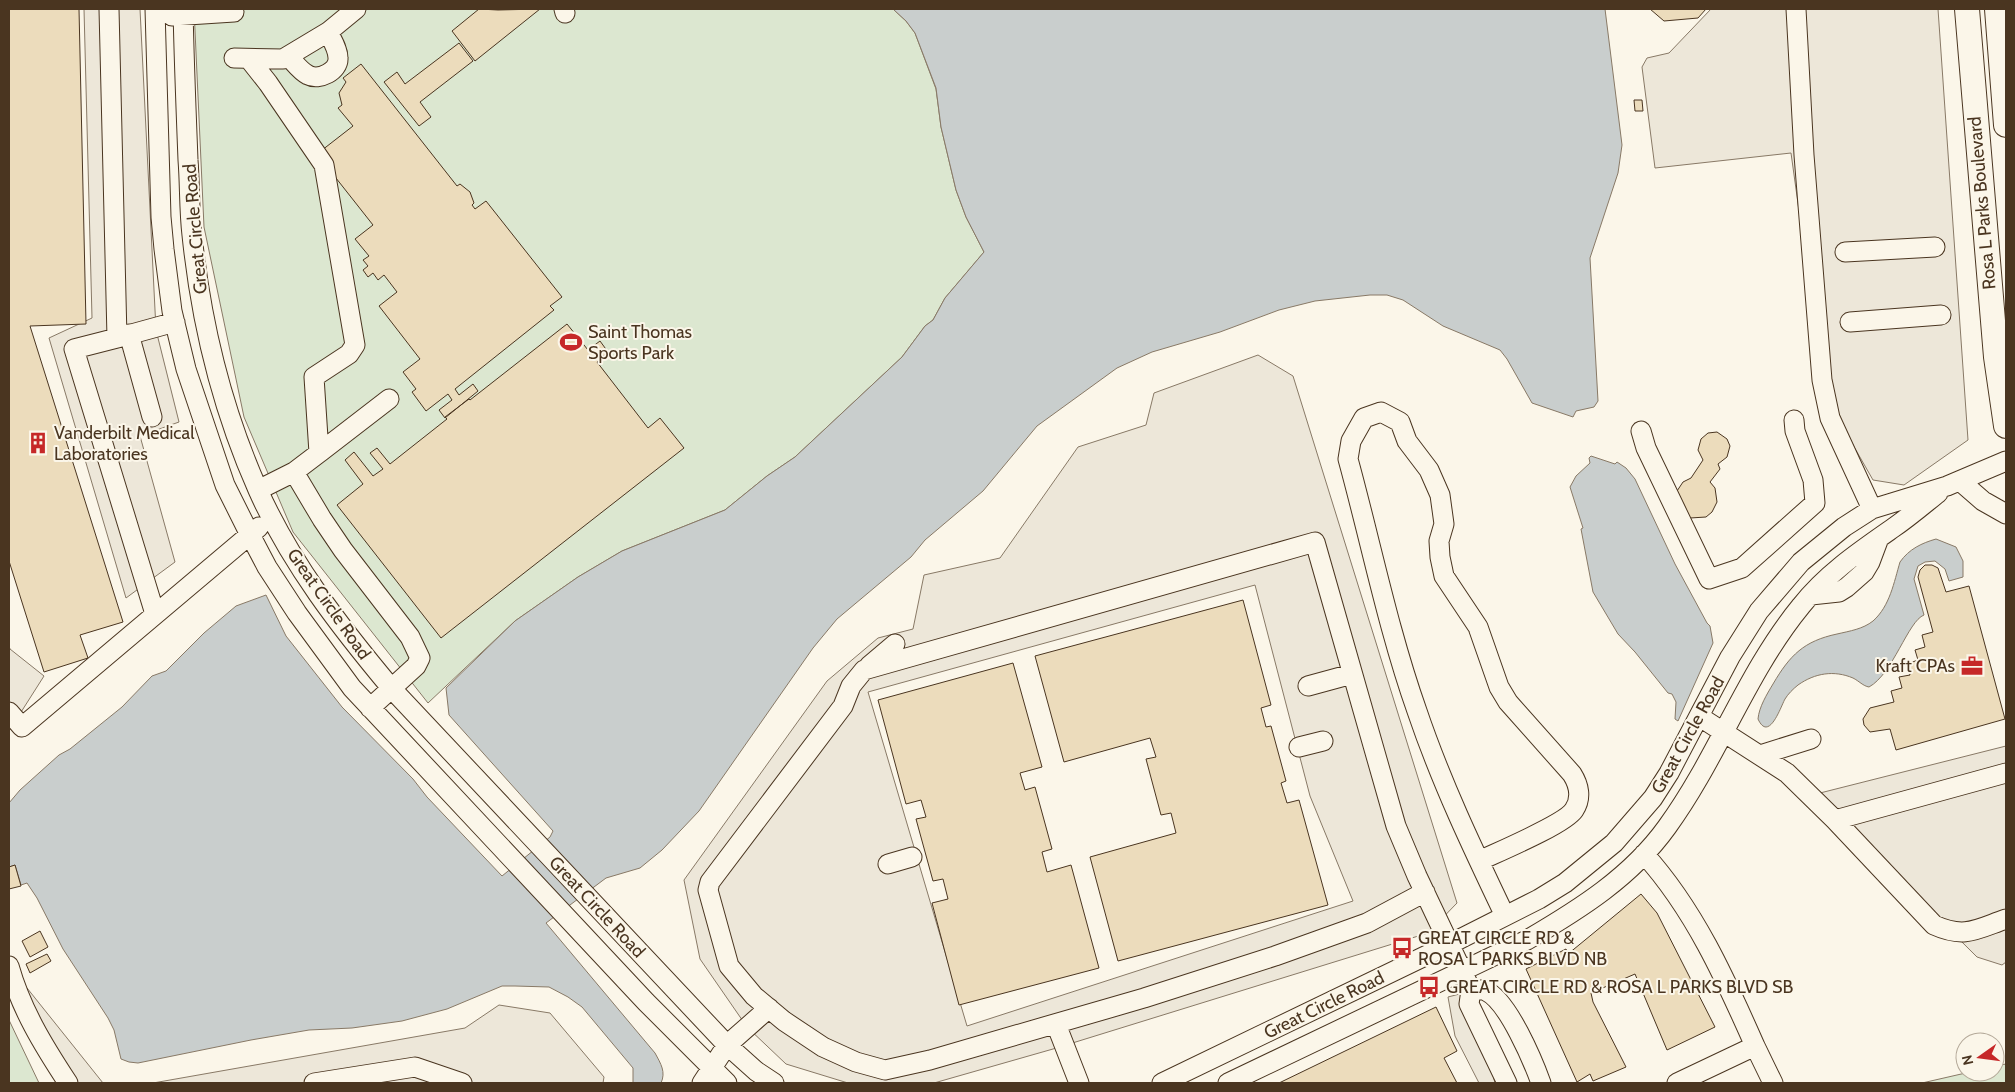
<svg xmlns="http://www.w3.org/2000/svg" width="2015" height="1092" viewBox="0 0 2015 1092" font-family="Cabin,sans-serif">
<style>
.green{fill:#dce7d0;stroke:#887966}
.parking{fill:#ede7d9;stroke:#887966;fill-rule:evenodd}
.water{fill:#c9cecd;stroke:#887966}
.building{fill:#ecdcbc;stroke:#4a3520}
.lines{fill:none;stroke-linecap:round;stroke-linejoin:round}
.minor-casing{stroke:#4a3520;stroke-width:21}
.major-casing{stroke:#4a3520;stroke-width:26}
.minor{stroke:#fbf6e9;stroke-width:19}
.major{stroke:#fbf6e9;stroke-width:24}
.labels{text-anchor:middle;stroke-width:4;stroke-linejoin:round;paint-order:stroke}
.street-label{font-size:18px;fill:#4a3520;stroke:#fbf6e9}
.poi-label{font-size:18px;fill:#4a3520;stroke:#fbf6e9;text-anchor:start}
</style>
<rect width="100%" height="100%" fill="#fbf6e9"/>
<path class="green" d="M194,9H893L906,21L915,33L936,89L941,127L956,190L966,217L984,252L945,298L933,320L925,326L902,357L795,457L767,476L725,510L622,551L578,577L515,621L428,703L293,532L244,417L204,227Z
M9,1020L39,1083H9Z
M2006,1064V1083H1922L1970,1072H1995V1066Z"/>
<path class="parking" d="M84,9H140L156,330L179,422L140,436L175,562L126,598L49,338L92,318Z
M1711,9H1938L1968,440L1904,485L1873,480L1829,403L1824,391L1791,153L1655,168L1642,67L1647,58L1669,53Z
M1258,355L1293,376L1457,903L1428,933L1053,1049L934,1083H848L786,1064L747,1027L700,959L684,880L827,681L878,638L913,629L924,575L1000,558L1078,447L1146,425L1154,393ZM1255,585L1310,796L1353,901L967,1026L868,692Z
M9,646L10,649L44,676L9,731Z
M2006,746V962L2002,965L1977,957L1820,801V793Z
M27,988L103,1083H59L9,996Z
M1471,991L1495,1083H1479L1455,1036L1448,997Z
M499,1005L550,1013L604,1077L603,1083H153L465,1028Z"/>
<path class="water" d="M893,9H1605L1622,145L1618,173L1590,258L1598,401L1594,407L1576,411L1573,417L1532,403L1507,359L1500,350L1443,326L1403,300L1387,295H1370L1315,301L1279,310L1220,332L1152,352L1117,368L1037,426L983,491L925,540L911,557L837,619L813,648L699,811L662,850L640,868L606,878L546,923L655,1053C661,1064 666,1072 661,1083H633V1068L582,1007L568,997L549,987L515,986H502L447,1009L402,1021L352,1028L309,1030L251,1040L138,1063L129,1062L121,1059L114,1030L108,1018L63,949L37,898L27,883L21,885L15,865L9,867V803L20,790L59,755L70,749L122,707L152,676L166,671L204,633L236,606L266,595L286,636L342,707L413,779L427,797L502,876L550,837L553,831L449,715L446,688L515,621L578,577L622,551L725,510L767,476L795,457L902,357L925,326L933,320L945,298L984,252L966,217L956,190L941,127L936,88L915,33L906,21Z
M1591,456L1615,464L1617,462L1626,468L1635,479L1675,564L1707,623L1710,626L1713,643L1678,721L1675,719L1676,702L1672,694L1668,693L1635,652L1618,634L1593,592L1581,529L1583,528L1570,487L1576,476L1590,463L1589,458Z
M1936,539L1956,547L1963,561V577L1949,581L1945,569L1935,561L1925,562L1918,566L1914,579L1924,615C1908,621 1893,674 1869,687C1863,686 1859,681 1853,678C1834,670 1815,673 1798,685C1793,689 1788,694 1785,699C1781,706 1769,743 1758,719C1759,707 1767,694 1773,684C1790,655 1804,641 1837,634C1850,631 1863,629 1873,621C1890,606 1894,582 1900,562C1909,549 1922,543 1936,539Z"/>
<path class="building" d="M9,9H79L86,324L30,326L123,622L80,635L88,658L44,672L9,561Z
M479,9L498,10L540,9L475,61L452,31Z
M1650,9H1706L1698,18L1664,21Z
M459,43L473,61L420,102L431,117L419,126L384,82L397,72L405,84Z
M361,64L457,186L460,184L470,192L474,203L472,205L475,209L486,201L562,297L550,306L554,310L455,389L459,395L473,384L478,391L445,418L439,410L452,400L448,394L426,411L412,392L416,389L403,372L420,359L379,306L397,292L384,275L378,280L373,273L368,277L363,270L368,266L363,260L369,256L355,239L373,225L317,154L353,126L338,108L342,105L339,93L346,82L343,78Z
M1634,100H1642L1643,111H1635Z
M567,324L588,350L600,341L608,352L597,362L648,428L660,418L684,448L441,638L337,505L363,484L345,460L354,452L373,476L383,469L370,453L377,448L390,464L447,419L445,417L469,399L470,400Z
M1717,432L1727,439L1730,446L1727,457L1718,464L1720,469L1710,482L1715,488L1717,502L1712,512L1706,517L1690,518L1685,515L1677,491L1683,482L1691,478L1703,460L1698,450L1701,439L1708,433Z
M1925,565H1932L1938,568L1946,592L1969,586L2005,719L1896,750L1890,729L1870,732L1864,725L1863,719L1870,708L1894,702L1891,691L1902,688L1899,677L1910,675L1907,664L1918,660L1915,650L1925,647L1922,635L1933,632L1918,577L1920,570Z
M1243,600L1271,705L1261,708L1266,727L1271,726L1286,781L1281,783L1287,803L1299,800L1328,905L1118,961L1090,857L1176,833L1171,813L1161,815L1146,759L1156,757L1150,738L1064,762L1035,656Z
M1013,663L1042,767L1020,773L1025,790L1035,787L1052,849L1042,852L1047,872L1071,865L1099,968L959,1005L932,903L948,899L943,879L933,881L916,819L926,817L921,800L906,804L878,700Z
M15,865L21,886L9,889V867Z
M1641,894L1657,913L1715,1027L1667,1050L1635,974L1591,993L1593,1002L1626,1067L1593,1081L1590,1074L1577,1082L1526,969L1566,949L1568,954Z
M40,931L48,947L30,957L22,941Z
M47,954L51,961L30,973L26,964Z
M1436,1007L1457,1051L1444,1058L1457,1083H1279Z"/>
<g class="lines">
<g class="minor-casing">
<path id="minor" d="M109,9L117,338L175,322
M155,9L161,217L164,249L172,311L186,369L225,485L246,527L267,567L297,613L352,688L646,1002L727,1083
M183,9C184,59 186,109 188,160C190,185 189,210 192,235C201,323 222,409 258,490C291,564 341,628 392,689L727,1045L756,1071L774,1083
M564,9L565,13
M1796,9L1804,155L1822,380L1830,418L1872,509
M172,16L234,12
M288,56C294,62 300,71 308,75C319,81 339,71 338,58C338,49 332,40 328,32
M234,58L283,59L328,32L356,9
M249,59L268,83L324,165L355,345L349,354L314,377L319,453L294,472L258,490
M1845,252L1935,247
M1850,322L1941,315
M129,334L152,417
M117,338L74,349L155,614
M1641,431L1646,448L1709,579L1742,568L1815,503L1813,480L1795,431L1794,420
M319,453L389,399
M294,472L322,519L343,550L410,637L420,658L416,666L370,708
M1960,481L1983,501L2006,514
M1811,595L1839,592L1847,587L1864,572L1870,562L1879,538
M869,666L895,644
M1308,686L1352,674
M9,712L22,727L259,527
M1700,717L1787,773L1835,820L1934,925C1965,939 1977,929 2006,919
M1299,747L1323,741
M1760,755L1811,739
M1835,820L2006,773
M1644,854C1694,909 1725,978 1755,1046L1677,1083
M1479,861C1498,852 1565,824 1574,810C1582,798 1579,785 1572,774L1508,702L1499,687L1478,627L1444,576L1440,557L1439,541L1444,524L1440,495L1429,470L1407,441L1400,422L1381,412L1364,418L1351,441L1348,459C1371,543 1388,629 1417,711C1441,782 1473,849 1505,916
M888,864L912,857
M1425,892L1367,923L1275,956L1144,998L930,1060L885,1070L856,1062L823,1047L784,1021L754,996L729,966L708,890L710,882L843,706L851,686L864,670L1315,542L1396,826L1417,876L1471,990L1469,1004L1507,1083
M9,966C21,1009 43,1045 68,1083
M1471,990C1475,990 1482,989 1486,991C1508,1001 1533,1061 1541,1083
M1056,1024L1079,1083
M1755,1046L1773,1083
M314,1083L415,1067L462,1083
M702,1083L727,1045L769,1008
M1162,1083L1450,944L1539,899L1565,883L1614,843L1653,798L1669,773L1730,657L1759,611L1801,562L1844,527L1872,509L1947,486L2006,461
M1228,1083L1527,940C1580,909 1631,877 1667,827C1718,757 1746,673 1801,606C1826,574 1860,551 1893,528C1909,517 1923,505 1938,493"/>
</g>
<g class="major-casing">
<path id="major" d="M1967,9L1996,357L2006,426
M1997,9L2006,125"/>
</g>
<use href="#minor" class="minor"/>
<use href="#major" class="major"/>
</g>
<defs>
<g id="stadium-bare" transform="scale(1.725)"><path d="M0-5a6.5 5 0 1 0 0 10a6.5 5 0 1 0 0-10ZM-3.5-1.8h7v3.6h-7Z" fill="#c62828" stroke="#fbf6e9" stroke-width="2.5" paint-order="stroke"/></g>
<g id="building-bare" transform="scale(1.725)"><path d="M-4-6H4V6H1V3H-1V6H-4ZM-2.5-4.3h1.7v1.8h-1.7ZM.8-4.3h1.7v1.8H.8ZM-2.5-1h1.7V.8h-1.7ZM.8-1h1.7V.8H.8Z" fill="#c62828" stroke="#fbf6e9" stroke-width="2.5" paint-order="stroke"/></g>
<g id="office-bare" transform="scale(1.725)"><path d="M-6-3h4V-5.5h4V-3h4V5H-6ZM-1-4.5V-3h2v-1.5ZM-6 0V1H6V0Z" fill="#c62828" stroke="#fbf6e9" stroke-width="2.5" paint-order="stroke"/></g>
<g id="bus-bare" transform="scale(1.725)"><path d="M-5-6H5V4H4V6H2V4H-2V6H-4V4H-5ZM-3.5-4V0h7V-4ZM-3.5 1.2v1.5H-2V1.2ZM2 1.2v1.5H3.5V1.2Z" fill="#c62828" stroke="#fbf6e9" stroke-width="2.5" paint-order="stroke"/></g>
</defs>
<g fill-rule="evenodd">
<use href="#stadium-bare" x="571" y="342"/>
<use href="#building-bare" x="38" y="443"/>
<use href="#office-bare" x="1972" y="666"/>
<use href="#bus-bare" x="1402" y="948"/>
<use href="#bus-bare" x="1429" y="987"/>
</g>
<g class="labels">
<g class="street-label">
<text transform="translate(1982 203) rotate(-95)" y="6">Rosa L Parks Boulevard</text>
<text transform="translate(195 229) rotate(-95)" y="6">Great Circle Road</text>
<text transform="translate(329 604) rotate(55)" y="6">Great Circle Road</text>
<text transform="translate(1688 735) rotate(-61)" y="6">Great Circle Road</text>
<text transform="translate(597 907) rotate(47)" y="6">Great Circle Road</text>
<text transform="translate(1324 1005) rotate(-26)" y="6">Great Circle Road</text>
</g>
<g class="poi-label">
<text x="588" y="338">Saint Thomas<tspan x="588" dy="21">Sports Park</tspan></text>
<text x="54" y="439">Vanderbilt Medical<tspan x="54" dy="21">Laboratories</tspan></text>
<text x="1955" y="672" text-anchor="end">Kraft CPAs</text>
<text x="1418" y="944">GREAT CIRCLE RD &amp;<tspan x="1418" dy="21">ROSA L PARKS BLVD NB</tspan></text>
<text x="1446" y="993">GREAT CIRCLE RD &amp; ROSA L PARKS BLVD SB</text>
</g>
</g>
<rect width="2015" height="1092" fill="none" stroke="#4a3520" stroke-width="20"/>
<g transform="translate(1980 1057) rotate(256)"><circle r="24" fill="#fbf6e9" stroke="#b4a999"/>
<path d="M0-4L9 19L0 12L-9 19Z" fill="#c62828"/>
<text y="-8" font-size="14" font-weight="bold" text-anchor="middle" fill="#4a3520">N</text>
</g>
</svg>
